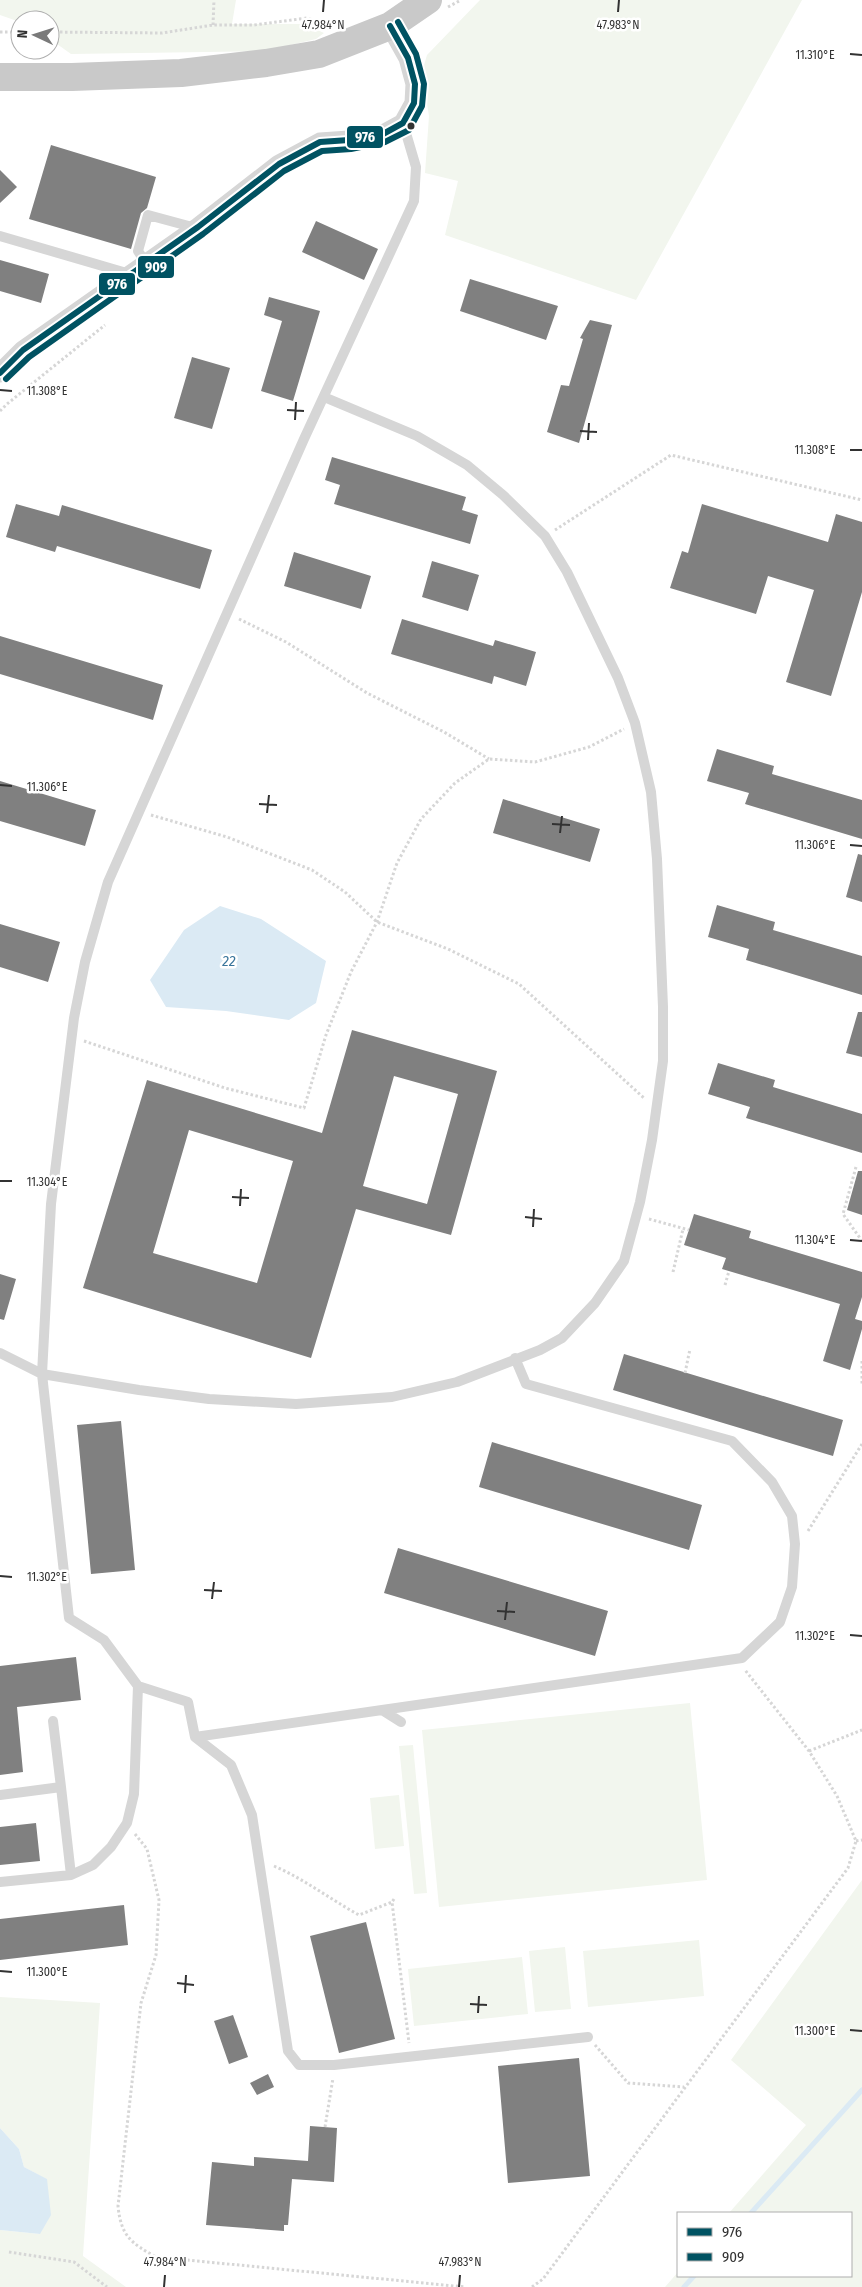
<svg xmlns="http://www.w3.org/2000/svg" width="862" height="2287" viewBox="0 0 862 2287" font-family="'Fira Sans Condensed',sans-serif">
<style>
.green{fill:#f2f6ee}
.water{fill:#dbeaf4}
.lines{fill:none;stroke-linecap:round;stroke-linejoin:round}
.stream{stroke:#dbeaf4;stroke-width:5}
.building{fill:#808080;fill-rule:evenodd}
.path{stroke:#d6d6d6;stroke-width:3;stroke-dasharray:2.5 2.5;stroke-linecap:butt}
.service{stroke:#d6d6d6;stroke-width:10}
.minor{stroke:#d6d6d6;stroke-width:19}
.primary{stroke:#c9c9c9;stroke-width:28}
.bus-1-casing{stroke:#fff;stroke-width:10}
.bus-2-casing{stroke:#fff;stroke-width:10}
.bus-1{stroke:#005262;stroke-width:6}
.bus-2{stroke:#005262;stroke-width:6}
.ticks{fill:none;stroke:#323232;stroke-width:2}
.bus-dot{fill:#323232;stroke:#fff;stroke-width:2}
.labels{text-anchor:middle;stroke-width:5;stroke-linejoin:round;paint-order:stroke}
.water-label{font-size:15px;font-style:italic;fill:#39759b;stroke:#fff}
.ticks-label{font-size:12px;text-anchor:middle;fill:#323232;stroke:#fff;stroke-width:5;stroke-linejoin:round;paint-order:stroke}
.line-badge{stroke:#fff;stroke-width:2}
.badge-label{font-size:14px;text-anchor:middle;font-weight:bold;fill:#fff}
</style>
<rect width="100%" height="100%" fill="#fff"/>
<path class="green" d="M0,0H236L232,24H304L324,33L316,39L265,51L71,54L50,39V20H20V22L0,15Z
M480,0H802L636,300L445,235L458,181L425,173L429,116L422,72L427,55Z
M690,1703L707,1880L439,1907L422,1730Z
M413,1745L427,1893L414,1894L399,1746Z
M399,1795L404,1846L375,1849L370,1798Z
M862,1880V2287H665L678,2272V2276H851V2213H729L806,2125L731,2060Z
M699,1940L704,1996L588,2007L583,1951Z
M565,1947L571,2009L535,2012L529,1951Z
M522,1957L528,2014L414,2026L408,1969Z
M0,1997L100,2003L83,2256L126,2287H0V2230L40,2234L46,2179L24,2167L19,2149L0,2128Z"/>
<path class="water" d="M220,906L261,919L326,961L316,1003L289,1020L226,1011L166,1007L150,980L184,930Z
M0,2128L19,2149L24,2167L47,2179L51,2215L40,2234L0,2230Z"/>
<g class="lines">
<path class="stream" d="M751,2213L862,2090
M684,2287L694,2276"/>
</g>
<path class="building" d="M51,145L156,177L147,208L141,213L131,249L29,219Z
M0,170L17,187L0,203Z
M316,221L378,249L364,280L302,252Z
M0,260L49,274L41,303L0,291Z
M470,279L558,306L546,340L460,311Z
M269,297L320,311L293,401L261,391L282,321L264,315Z
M590,320L612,325L579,443L547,432L561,385L569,386L583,339L580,338Z
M192,357L230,368L212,429L174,418Z
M332,457L466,497L462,510L478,515L470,544L334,504L340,485L325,480Z
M16,504L59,516L62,505L212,550L200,589L57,546L55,552L6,537Z
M702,504L828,542L836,514L862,522V592L831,696L786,682L814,590L768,576L756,614L670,588L682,551L688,553Z
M294,552L371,576L361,609L284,586Z
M432,561L479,575L468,611L422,597Z
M402,619L493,646L495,640L536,652L526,686L494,676L492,684L391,654Z
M0,636L163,685L153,720L0,674Z
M717,749L774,766L772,774L862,800V839L745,804L749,793L707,781Z
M0,781L96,810L85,846L0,821Z
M503,799L600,829L590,862L493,833Z
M858,854L862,855V902L846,897Z
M717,905L775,922L773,930L862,956V995L746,960L749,949L708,937Z
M0,924L60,942L48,982L0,967Z
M858,1012H862V1057L846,1053Z
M352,1030L497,1071L451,1235L356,1209L311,1358L83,1288L147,1080L322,1133ZM394,1076L458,1094L427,1204L363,1186ZM189,1130L293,1161L257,1283L153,1253Z
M718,1063L775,1080L773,1087L862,1114V1153L746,1118L750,1107L708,1094Z
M858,1171H862V1215L847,1210Z
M694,1214L751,1231L749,1238L862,1272V1297L855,1319L862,1321V1329L850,1370L823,1361L840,1304L722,1269L726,1258L684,1245Z
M0,1274L16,1279L4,1320L0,1319Z
M624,1354L843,1420L833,1456L613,1390Z
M121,1421L135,1570L91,1574L77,1425Z
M492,1442L702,1505L689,1550L479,1487Z
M398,1548L608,1611L595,1656L384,1593Z
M76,1657L81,1700L17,1707L23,1772L0,1775V1666Z
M36,1823L40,1861L0,1865V1827Z
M124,1905L128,1945L0,1960V1919Z
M366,1922L395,2039L339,2053L310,1936Z
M233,2015L248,2057L229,2064L214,2021Z
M579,2058L590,2176L508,2183L498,2066Z
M268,2074L274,2087L257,2095L250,2083Z
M310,2126L337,2128L334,2182L292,2179L288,2225H284V2231L206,2225L212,2162L254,2166V2157L308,2161Z"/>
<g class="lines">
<path class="path" d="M448,7L461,0
M213,25L214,0
M0,32H20
M50,32L162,33L213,25H254L307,18L318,22L325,28
M0,411L7,404L105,325
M555,530L671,455L862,500
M239,619L286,642L367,693L444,732L489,759
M151,815L227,837L312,870L345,892L377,922L448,949L519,984L645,1099
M84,1041L225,1088L304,1108L326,1035L351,972L377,922L397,863L421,819L455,783L489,759L535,762L589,747L624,729
M856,1167L843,1214L862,1241
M649,1219L689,1230
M673,1272L683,1229
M725,1285L729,1271
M862,1361V1384
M685,1373L690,1349
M808,1531L862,1444
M809,1751L862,1730
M135,1834L147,1849L159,1900L156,1955L141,2003L118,2206C121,2236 131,2243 156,2257L465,2287
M856,1841L862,1840
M274,1866C304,1879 330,1899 359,1915L392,1902
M394,1899L392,1902L409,2043
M595,2045L628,2083L684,2087
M325,2127L333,2078
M9,2252L74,2262L107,2287
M532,2287L543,2279L848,1868L856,1841L837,1796L809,1751L745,1670"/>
<path class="service" d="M0,236L130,274
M146,263L138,251L148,215L196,228
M0,1353L42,1374L139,1390L209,1399L296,1404L392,1397L457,1382L540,1350L562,1338L595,1303L624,1261L640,1202L652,1140L663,1061V1007L657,859L651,792L635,723L618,678L567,572L545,536L503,495L467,465L417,436L324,397
M138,1686L188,1702L195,1737L231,1765L252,1815L288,2051L299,2065H334L588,2037
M382,1710L742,1658L780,1622L792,1587L795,1544L792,1516L772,1482L732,1441L526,1384L515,1358
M53,1721L61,1787
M195,1737L382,1710L401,1722
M0,1795L61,1787L71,1875
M0,1882L71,1875L93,1865L111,1847L127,1823L134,1794L138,1686L104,1640L69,1618L42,1374L51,1204L74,1018L85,962L108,882L304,439L414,201L416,167L403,123"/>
<path class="minor" d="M0,373L23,350L198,227L279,164L320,142L349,140L383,134L403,123L414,103L415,84L408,58L390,26"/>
<path class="primary" d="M0,77H72L181,73L266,63L319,54L390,26L428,0"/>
<g class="bus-1-casing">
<path id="bus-1" d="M0,373L23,350L198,227L279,164L320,142L349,140L383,134L403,123L414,103L415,84L408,58L390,26"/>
</g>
<g class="bus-2-casing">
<path id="bus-2" d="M6,379L29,357L203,234L284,171L322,151L351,149L385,142L409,130L422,106L424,84L416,54L398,22"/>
</g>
<use href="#bus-1" class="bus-1"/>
<use href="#bus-2" class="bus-2"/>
</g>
<path class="ticks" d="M323,12L324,0M618,12L619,0M850,54L862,55M0,390L12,391M287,410L304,411M295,420L296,402M580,431L597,432M588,440L589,423M850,450H862M0,785L12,786M259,804L277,805M267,813L269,795M552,824L570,825M560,833L562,816M850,845L862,846M0,1181H12M232,1197L249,1198M240,1206L241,1189M525,1217L542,1219M533,1227L534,1209M850,1240L862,1241M0,1576L12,1577M204,1590L222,1591M212,1599L214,1582M497,1611L515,1612M505,1620L507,1602M850,1635L862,1636M0,1971L12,1972M177,1983L194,1985M185,1993L186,1975M470,2004L487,2005M478,2013L479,1996M850,2030L862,2031M164,2287L165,2275M459,2287L460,2275"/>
<circle class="bus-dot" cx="411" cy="126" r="4.5"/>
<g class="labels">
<g class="water-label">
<text x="229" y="966">22</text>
</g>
</g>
<g class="ticks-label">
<text x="323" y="29">47.984°N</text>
<text x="618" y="29">47.983°N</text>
<text x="815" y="59">11.310°E</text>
<text x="47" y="395">11.308°E</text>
<text x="815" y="454">11.308°E</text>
<text x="47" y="791">11.306°E</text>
<text x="815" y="849">11.306°E</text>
<text x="47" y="1186">11.304°E</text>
<text x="815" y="1244">11.304°E</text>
<text x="47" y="1581">11.302°E</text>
<text x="815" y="1640">11.302°E</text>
<text x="47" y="1976">11.300°E</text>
<text x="815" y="2035">11.300°E</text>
<text x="165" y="2266">47.984°N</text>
<text x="460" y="2266">47.983°N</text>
</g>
<g class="line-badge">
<rect x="346" y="125" width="38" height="24" rx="5" fill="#005262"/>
<rect x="137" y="255" width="38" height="24" rx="5" fill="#005262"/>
<rect x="98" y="272" width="38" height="24" rx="5" fill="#005262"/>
</g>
<g class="badge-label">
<text x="365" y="142">976</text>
<text x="156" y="272">909</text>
<text x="117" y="289">976</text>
</g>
<rect x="677" y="2212" width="175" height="65" fill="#ffffff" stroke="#adadad"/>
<rect x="687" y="2228" width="25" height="8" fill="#005262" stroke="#adadad"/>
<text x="722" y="2237" font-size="15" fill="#323232">976</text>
<rect x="687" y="2253" width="25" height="8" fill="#005262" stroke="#adadad"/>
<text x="722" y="2262" font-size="15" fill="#323232">909</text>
<g transform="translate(35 35) rotate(274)"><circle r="24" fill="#ffffff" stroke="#adadad"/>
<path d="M0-4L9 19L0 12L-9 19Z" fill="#7a7a7a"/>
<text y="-8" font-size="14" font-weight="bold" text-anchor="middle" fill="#323232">N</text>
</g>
</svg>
